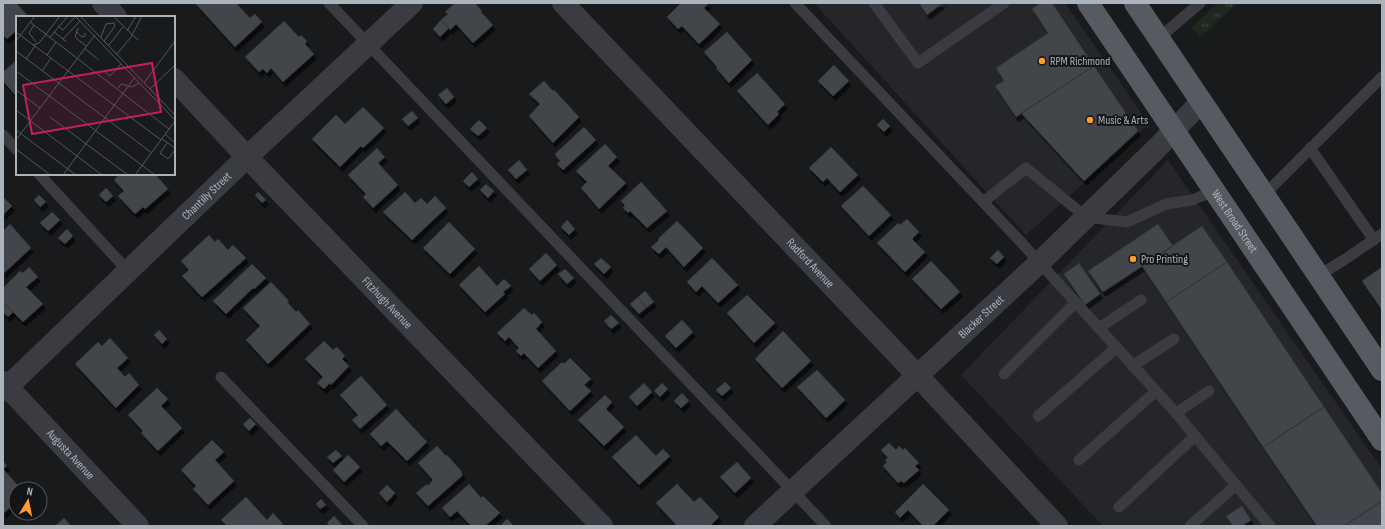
<svg xmlns="http://www.w3.org/2000/svg" width="1385" height="529" viewBox="0 0 1385 529" font-family="'Sofia Sans Condensed',sans-serif">
<style>
.built{fill:#252629}
.grass{fill:url(#grass-tufts)}
.building{fill:#434549;stroke:#333438;filter:url(#shadow)}
.lines{fill:none;stroke-linecap:round;stroke-linejoin:round}
.service{stroke:#3a3c41;stroke-width:11}
.minor{stroke:#3a3c41;stroke-width:22}
.primary{stroke:#565a61;stroke-width:22}
.poi-dot{fill:#ff9c2e;stroke:#141517;stroke-width:1.5}
.labels{text-anchor:middle;stroke-width:4;stroke-linejoin:round;paint-order:stroke}
.poi-label{font-size:12px;fill:#abb3bc;stroke:#141517;text-anchor:start}
.street-label{font-size:12px;fill:#abb3bc;stroke:#141517}
.inset-road{fill:none;stroke:#53575c;stroke-width:1}
.view{fill:#c12060;fill-opacity:0.15;stroke:#c12060;stroke-width:2}
.inset-edge{fill:none;stroke:#abb3bc;stroke-width:2}
</style>
<defs>
<pattern id="grass-tufts" width="24" height="20" patternUnits="userSpaceOnUse"><rect width="24" height="20" fill="#1f281f"/><path d="M3 7l-1-3M5 7V3M7 7l1-3M15 17l-1-3M17 17v-4M19 17l1-3" fill="none" stroke="#3d453e"/></pattern>
<filter id="shadow"><feDropShadow dx="2.5" dy="4.5" stdDeviation="0" flood-color="#0009"/></filter>
</defs>
<rect width="100%" height="100%" fill="#191a1c"/>
<path class="built" d="M814,3H1065L1149,124L1026,235Z
M1168,160L1382,469V526H1103L961,375Z"/>
<path class="grass" d="M1218,3H1238L1200,37L1192,27Z"/>
<path class="building" d="M3,3H16L29,17H17V30L7,39L3,35Z
M195,3H236L250,18L255,14L262,22L235,47Z
M455,3H475L482,11L481,12L493,25L473,43L456,24L450,30L441,20L448,14L445,12Z
M681,3H709L704,8L720,24L699,44L682,26L678,29L667,17Z
M919,3H943L927,15Z
M1040,3H1052L1094,66L1016,117L995,86L1004,81L996,68L1048,33L1032,9Z
M441,20L449,28L440,37L433,29Z
M284,21L299,37L301,35L307,41L305,44L314,54L283,82L271,68L267,73L263,69L259,72L245,57Z
M727,32L752,60L729,83L716,68L717,67L704,52Z
M17,60V97L3,81V72Z
M834,65L849,81L833,96L818,81Z
M1094,66L1138,131L1084,181L1021,113Z
M757,73L785,104L777,112L779,114L768,125L737,91Z
M544,81L553,91L554,90L579,117L553,143L529,116L540,104L529,94Z
M447,88L454,97L446,104L438,95Z
M363,107L384,128L363,148L361,146L340,167L312,139L336,115L345,124Z
M412,111L418,118L408,126L402,119Z
M883,119L890,126L884,132L877,125Z
M479,120L487,128L478,136L470,129Z
M584,127L596,140L563,170L557,164L560,161L555,154Z
M605,144L617,157L608,166L626,183L599,209L581,188L587,182L576,171Z
M831,147L858,175L840,192L827,178L823,182L809,168Z
M377,148L385,157L378,163L398,185L373,208L363,197L366,194L348,175Z
M519,160L527,170L516,179L508,170Z
M472,172L478,179L469,187L463,181Z
M120,174H155L168,189L145,209L143,207L135,214L118,196L124,191L114,180Z
M641,182L667,211L647,228L630,211L628,213L623,208L625,205L621,201Z
M486,184L494,191L488,198L480,190Z
M863,186L891,215L869,236L841,206Z
M106,188L113,196L106,202L99,195Z
M258,192L266,200L262,203L255,195Z
M405,192L415,203L421,198L427,204L435,196L446,208L412,240L383,212Z
M39,195L46,202L40,207L34,200Z
M3,197L12,206L3,215Z
M52,212L60,220L48,231L40,223Z
M907,219L919,232L912,239L925,252L905,272L877,243L898,223L900,225Z
M567,220L575,229L569,235L561,227Z
M677,221L703,248L684,267L666,247L659,254L651,247L659,240L658,239Z
M449,222L475,249L450,274L423,248Z
M10,224L31,248L3,274V231Z
M1158,224L1173,246L1103,292L1088,271Z
M1202,226L1227,262L1166,302L1142,266Z
M67,229L73,236L65,244L58,238Z
M209,235L215,242L218,239L228,250L233,245L246,258L202,297L182,276L189,270L181,261Z
M998,250L1004,257L997,264L990,258Z
M546,253L557,265L540,281L529,269Z
M601,258L611,267L604,274L594,264Z
M712,258L738,285L718,303L702,286L696,292L687,282Z
M931,261L960,292L941,309L912,279Z
M1227,262L1324,407L1263,447L1166,302Z
M1079,263L1100,294L1085,305L1064,274Z
M252,264L266,278L254,289L253,288L226,314L213,301Z
M479,266L497,286L504,279L511,286L503,292L505,294L485,312L459,285Z
M29,267L38,277L26,287L43,304L23,322L3,302V288L20,271L23,273Z
M1382,267V310L1362,281Z
M565,269L574,278L567,284L558,274Z
M271,282L288,300V303L296,312L298,310L310,324L268,364L246,340L260,326L243,308Z
M645,291L654,302L646,308L638,297Z
M747,295L775,323L754,343L727,313Z
M638,297L646,308L639,314L630,304Z
M3,302L13,312L8,317L3,312Z
M524,308L532,315L534,313L542,322L536,329L556,351L538,368L524,353L521,356L516,351L519,348L509,337L505,341L497,333Z
M611,315L619,323L611,329L604,321Z
M682,320L693,332L676,348L665,336Z
M159,330L167,339L162,344L154,335Z
M783,331L811,361L782,388L755,359Z
M110,338L128,358L117,368L125,377L129,373L139,385L116,408L75,364L98,342L102,346Z
M324,341L333,350L337,347L345,356L342,359L349,366L331,385L330,383L324,389L317,383L323,377L305,359Z
M570,358L591,379L584,385L591,391L570,411L542,381L562,362L564,364Z
M817,370L845,400L826,418L797,387Z
M361,376L387,405L360,429L352,420L358,415L340,395Z
M725,382L731,388L722,396L716,390Z
M644,383L652,392L637,406L629,397Z
M662,383L668,389L660,397L654,391Z
M157,388L168,399L161,406L182,428L158,451L141,433L143,431L128,415Z
M682,393L689,401L681,408L674,401Z
M605,395L612,402L606,409L624,427L604,446L578,420Z
M1324,407L1382,493V501L1344,526H1317L1263,447Z
M396,409L427,442L407,461L387,441L381,446L370,434Z
M250,418L256,424L249,431L243,424Z
M636,435L656,456L663,449L670,456L639,485L612,457Z
M212,440L224,452L215,460L234,481L208,505L193,489L196,486L181,470Z
M889,443L896,450L899,446L903,450L905,448L919,463L915,466L919,470L904,483L901,481L898,483L883,466L887,462L885,460L888,458L881,450Z
M437,446L446,456L447,455L462,472L461,473L463,475L428,506L416,493L427,484L428,486L433,480L418,463Z
M336,450L342,456L333,463L327,457Z
M348,455L360,467L344,482L333,470Z
M3,461L7,466L3,469L21,489H16V493L13,496L16,499V502L3,514Z
M737,462L751,478L735,493L720,477Z
M469,484L481,498L483,496L500,513L485,526H471L457,511L450,517L442,508Z
M677,484L694,502L700,497L719,517L710,526H677L656,503Z
M923,484L949,510L933,526H923L908,510L900,518L895,512Z
M387,485L395,493L387,502L379,493Z
M246,497L267,520L273,513L283,524L281,526H227L221,520Z
M321,499L326,505L320,509L316,504Z
M1382,501V526H1344Z
M1242,506L1251,520L1242,526H1233L1226,516Z
M334,516L343,526H330L327,523Z
M64,518L71,526H55Z
M507,519L514,526H500Z"/>
<g class="lines">
<path class="service" d="M329,3L826,526
M795,3L1020,241L1176,413L1270,526
M874,3L918,63L1004,3
M1159,38L1200,3
M3,135L17,150
M1310,148L1374,240
M39,174L128,271
M1264,195L1382,77
M983,202L1026,168L1086,217L1127,222L1166,204L1192,200L1214,191
M1318,276L1344,260L1382,234
M1099,328L1141,300
M1132,366L1174,339
M1004,374L1075,303
M221,377L363,526
M1176,413L1209,391
M1038,416L1116,348
M1079,460L1156,391
M1119,507L1195,436
M1190,526L1236,485"/>
<g class="minor">
<path d="M103,3L116,17"/>
<path id="s1" d="M563,3L918,376L1057,526"/>
<path id="s2" d="M174,79L247,157L602,526"/>
<path id="s3" d="M3,382L138,526"/>
<path id="s4" d="M3,391L247,157L412,3"/>
<path id="s5" d="M755,526L1039,263L1157,148L1201,102"/>
</g>
<g class="primary">
<path id="s6" d="M1088,3L1382,440"/>
<path d="M1135,3L1382,370"/>
</g>
</g>
<g class="poi-dot">
<circle cx="1042" cy="61" r="4"/>
<circle cx="1090" cy="120" r="4"/>
<circle cx="1133" cy="259" r="4"/>
</g>
<g class="labels">
<g class="poi-label">
<text x="1050" y="65">RPM Richmond</text>
<text x="1098" y="124">Music &amp; Arts</text>
<text x="1141" y="263">Pro Printing</text>
</g>
<g class="street-label">
<text dy="4" stroke="none"><textPath href="#s4" startOffset="282">Chantilly Street</textPath></text>
<text dy="4" stroke="none"><textPath href="#s6" startOffset="263">West Broad Street</textPath></text>
<text dy="4" stroke="none"><textPath href="#s1" startOffset="359">Radford Avenue</textPath></text>
<text dy="4" stroke="none"><textPath href="#s2" startOffset="309">Fitzhugh Avenue</textPath></text>
<text dy="4" stroke="none"><textPath href="#s5" startOffset="308">Blacker Street</textPath></text>
<text dy="4" stroke="none"><textPath href="#s3" startOffset="99">Augusta Avenue</textPath></text>
</g>
</g>
<g transform="translate(16 16)">
<rect width="159" height="159" fill="#191a1c"/>
<path class="inset-road" d="M59,0L159,104M64,0L159,99M97,0L122,24M14,6L153,113M18,9L13,17L20,26M42,10L47,14L59,1M62,12L59,21L70,30M60,15L66,21L69,20V17M111,15L120,0M0,16L145,124M38,16L51,26M34,21L52,0M85,21L90,8L98,7L99,10L88,25M47,23L64,5M0,25L19,0M17,29L23,27L44,0M92,30L107,11M68,32L83,44M0,35L136,137M31,39L40,26M100,39L115,21L126,0M10,43L19,30M0,55L139,159M26,55L35,42M88,55L94,60L105,48M128,67L159,25M102,72L105,68L116,71L123,67M134,73L159,49M0,74L24,92M0,94L86,159M34,101L112,159M0,114L60,159M149,118L159,127M146,123L159,132M0,124L79,19M151,127L144,137L152,143L159,134M0,133L34,159M47,159L119,61M119,159L159,105"/>
<path class="view" d="M136,47L145,96L16,118L7,69Z"/>
<rect width="159" height="159" class="inset-edge"/>
</g>
<rect width="1385" height="529" fill="none" stroke="#abb3bc" stroke-width="8"/>
<g transform="translate(28 501) rotate(10)"><circle r="19" fill="#141517" stroke="#505459"/>
<path d="M0-3L7 15L0 10L-7 15Z" fill="#ff9c2e"/>
<text y="-6" font-size="11" font-weight="bold" text-anchor="middle" fill="#abb3bc">N</text>
</g>
</svg>
